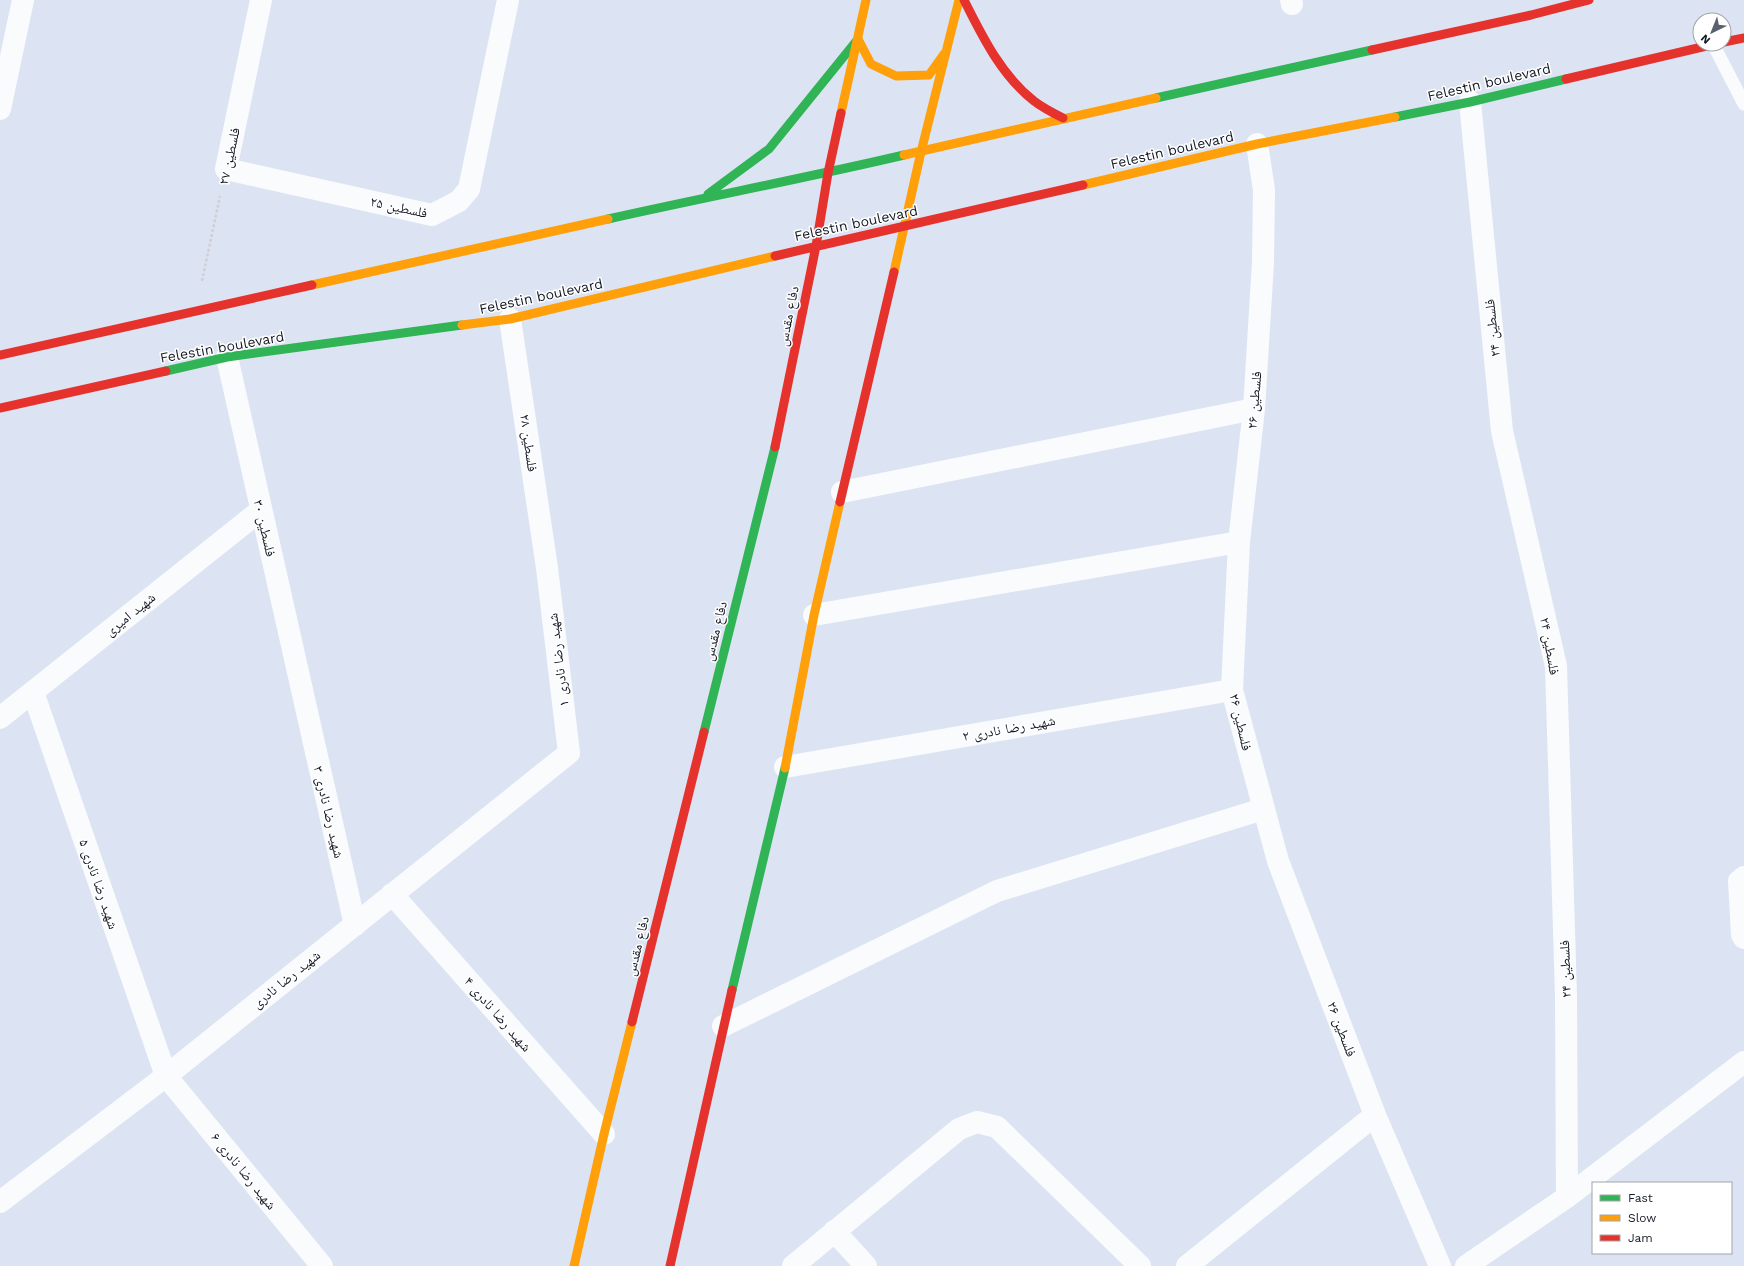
<svg xmlns="http://www.w3.org/2000/svg" width="1744" height="1266" viewBox="0 0 1744 1266" font-family="'Work Sans','Noto Naskh Arabic',sans-serif">
<style>
.lines{fill:none;stroke-linecap:round;stroke-linejoin:round}
.path{stroke:#ced0d5;stroke-width:2.5;stroke-dasharray:3 2;stroke-linecap:butt}
.lane{stroke:#fafbfd;stroke-width:13}
.street{stroke:#fafbfd;stroke-width:22}
.fast{stroke:#30b455;stroke-width:9}
.slow{stroke:#ff9f0a;stroke-width:9}
.jam{stroke:#e5322d;stroke-width:9}
.labels{text-anchor:middle;stroke-width:3;stroke-linejoin:round;paint-order:stroke}
.street-label{font-size:14px;fill:#141924;stroke:#fff}
</style>
<rect width="100%" height="100%" fill="#dce4f4"/>
<g class="lines">
<path class="path" d="M202,281L220,196"/>
<path class="lane" d="M1713,44L1744,104"/>
<path class="street" d="M261,0L226,169L432,215L459,201L469,189L508,0
M1291,0L1292,4
M1470,102L1502,431L1556,666L1566,996L1567,1197
M0,109L23,0
M1257,144L1264,190L1263,262L1254,409L1239,542L1232,690L1278,861L1375,1115L1440,1266
M227,357L355,925
M842,492L1254,409
M814,615L1239,542
M33,692L166,1076L322,1266
M0,718L261,510
M785,767L1232,690
M1744,877L1739,881L1742,935L1744,938
M392,894L604,1134
M723,1026L997,891L1263,809
M0,1202L166,1076L569,753L547,568L510,319
M834,1231L866,1266
M793,1266L959,1129L977,1122L997,1127L1140,1266
M1187,1266L1375,1115
M1466,1266L1567,1197L1744,1062"/>
<path class="fast" d="M1156,98L1372,50
M1395,117L1470,102L1566,79
M708,194L769,149L858,39
M608,219C706,197 806,178 904,155
M166,371L227,357L462,325
M704,732L775,447
M732,990L785,768"/>
<path class="slow" d="M858,39L871,64L896,76L929,75L944,54
M841,113L866,0
M904,155L1156,98
M1083,185L1257,144L1395,117
M894,272L921,152L959,0
M312,285L608,219
M462,325L510,319L775,256
M785,768L814,615L840,502
M574,1266L604,1134L632,1022"/>
<path class="jam" d="M964,0C982,36 1001,75 1034,101C1043,108 1053,113 1063,118
M1724,42L1744,38
M1372,50L1531,15L1589,0
M1566,79L1715,44
M775,256L1083,185
M0,355L312,285
M0,408L166,371
M775,447L816,246L828,173L841,113
M840,502L894,272
M632,1022L704,732
M670,1266L732,990"/>
</g>
<g class="labels">
<g class="street-label">
<text transform="translate(1489 82) rotate(-13)" y="5">Felestin boulevard</text>
<text transform="translate(1172 150) rotate(-13)" y="5">Felestin boulevard</text>
<text transform="translate(229 156) rotate(-78)" y="5">فلسطین ۲۷</text>
<text transform="translate(399 207) rotate(12)" y="5">فلسطین ۲۵</text>
<text transform="translate(856 223) rotate(-12)" y="5">Felestin boulevard</text>
<text transform="translate(541 296) rotate(-12)" y="5">Felestin boulevard</text>
<text transform="translate(788 316) rotate(-79)" y="5">دفاع مقدس</text>
<text transform="translate(1492 328) rotate(-96)" y="5">فلسطین ۲۴</text>
<text transform="translate(222 347) rotate(-10)" y="5">Felestin boulevard</text>
<text transform="translate(1254 400) rotate(-85)" y="5">فلسطین ۲۶</text>
<text transform="translate(529 443) rotate(82)" y="5">فلسطین ۲۸</text>
<text transform="translate(265 528) rotate(77)" y="5">فلسطین ۳۰</text>
<text transform="translate(130 614) rotate(-39)" y="5">شهید امیری</text>
<text transform="translate(715 631) rotate(-76)" y="5">دفاع مقدس</text>
<text transform="translate(1550 646) rotate(80)" y="5">فلسطین ۲۴</text>
<text transform="translate(558 660) rotate(-97)" y="5">شهید رضا نادری ۱</text>
<text transform="translate(1241 722) rotate(77)" y="5">فلسطین ۲۶</text>
<text transform="translate(1009 728) rotate(-10)" y="5">شهید رضا نادری ۲</text>
<text transform="translate(329 812) rotate(77)" y="5">شهید رضا نادری ۳</text>
<text transform="translate(99 884) rotate(71)" y="5">شهید رضا نادری ۵</text>
<text transform="translate(637 946) rotate(-76)" y="5">دفاع مقدس</text>
<text transform="translate(1565 969) rotate(-92)" y="5">فلسطین ۲۴</text>
<text transform="translate(286 979) rotate(-39)" y="5">شهید رضا نادری</text>
<text transform="translate(498 1014) rotate(49)" y="5">شهید رضا نادری ۴</text>
<text transform="translate(1342 1029) rotate(69)" y="5">فلسطین ۲۶</text>
<text transform="translate(244 1171) rotate(51)" y="5">شهید رضا نادری ۶</text>
</g>
</g>
<rect x="1592" y="1182" width="140" height="72" fill="#ffffff" stroke="#a1a3a7"/>
<rect x="1600" y="1195" width="20" height="6" fill="#30b455" stroke="#a1a3a7"/>
<text x="1628" y="1202" font-size="12" fill="#141924">Fast</text>
<rect x="1600" y="1215" width="20" height="6" fill="#ff9f0a" stroke="#a1a3a7"/>
<text x="1628" y="1222" font-size="12" fill="#141924">Slow</text>
<rect x="1600" y="1235" width="20" height="6" fill="#e5322d" stroke="#a1a3a7"/>
<text x="1628" y="1242" font-size="12" fill="#141924">Jam</text>
<g transform="translate(1712 32) rotate(223)"><circle r="19" fill="#ffffff" stroke="#a1a3a7"/>
<path d="M0-3L7 15L0 10L-7 15Z" fill="#5a606d"/>
<text y="-6" font-size="11" font-weight="bold" text-anchor="middle" fill="#141924">N</text>
</g>
</svg>
